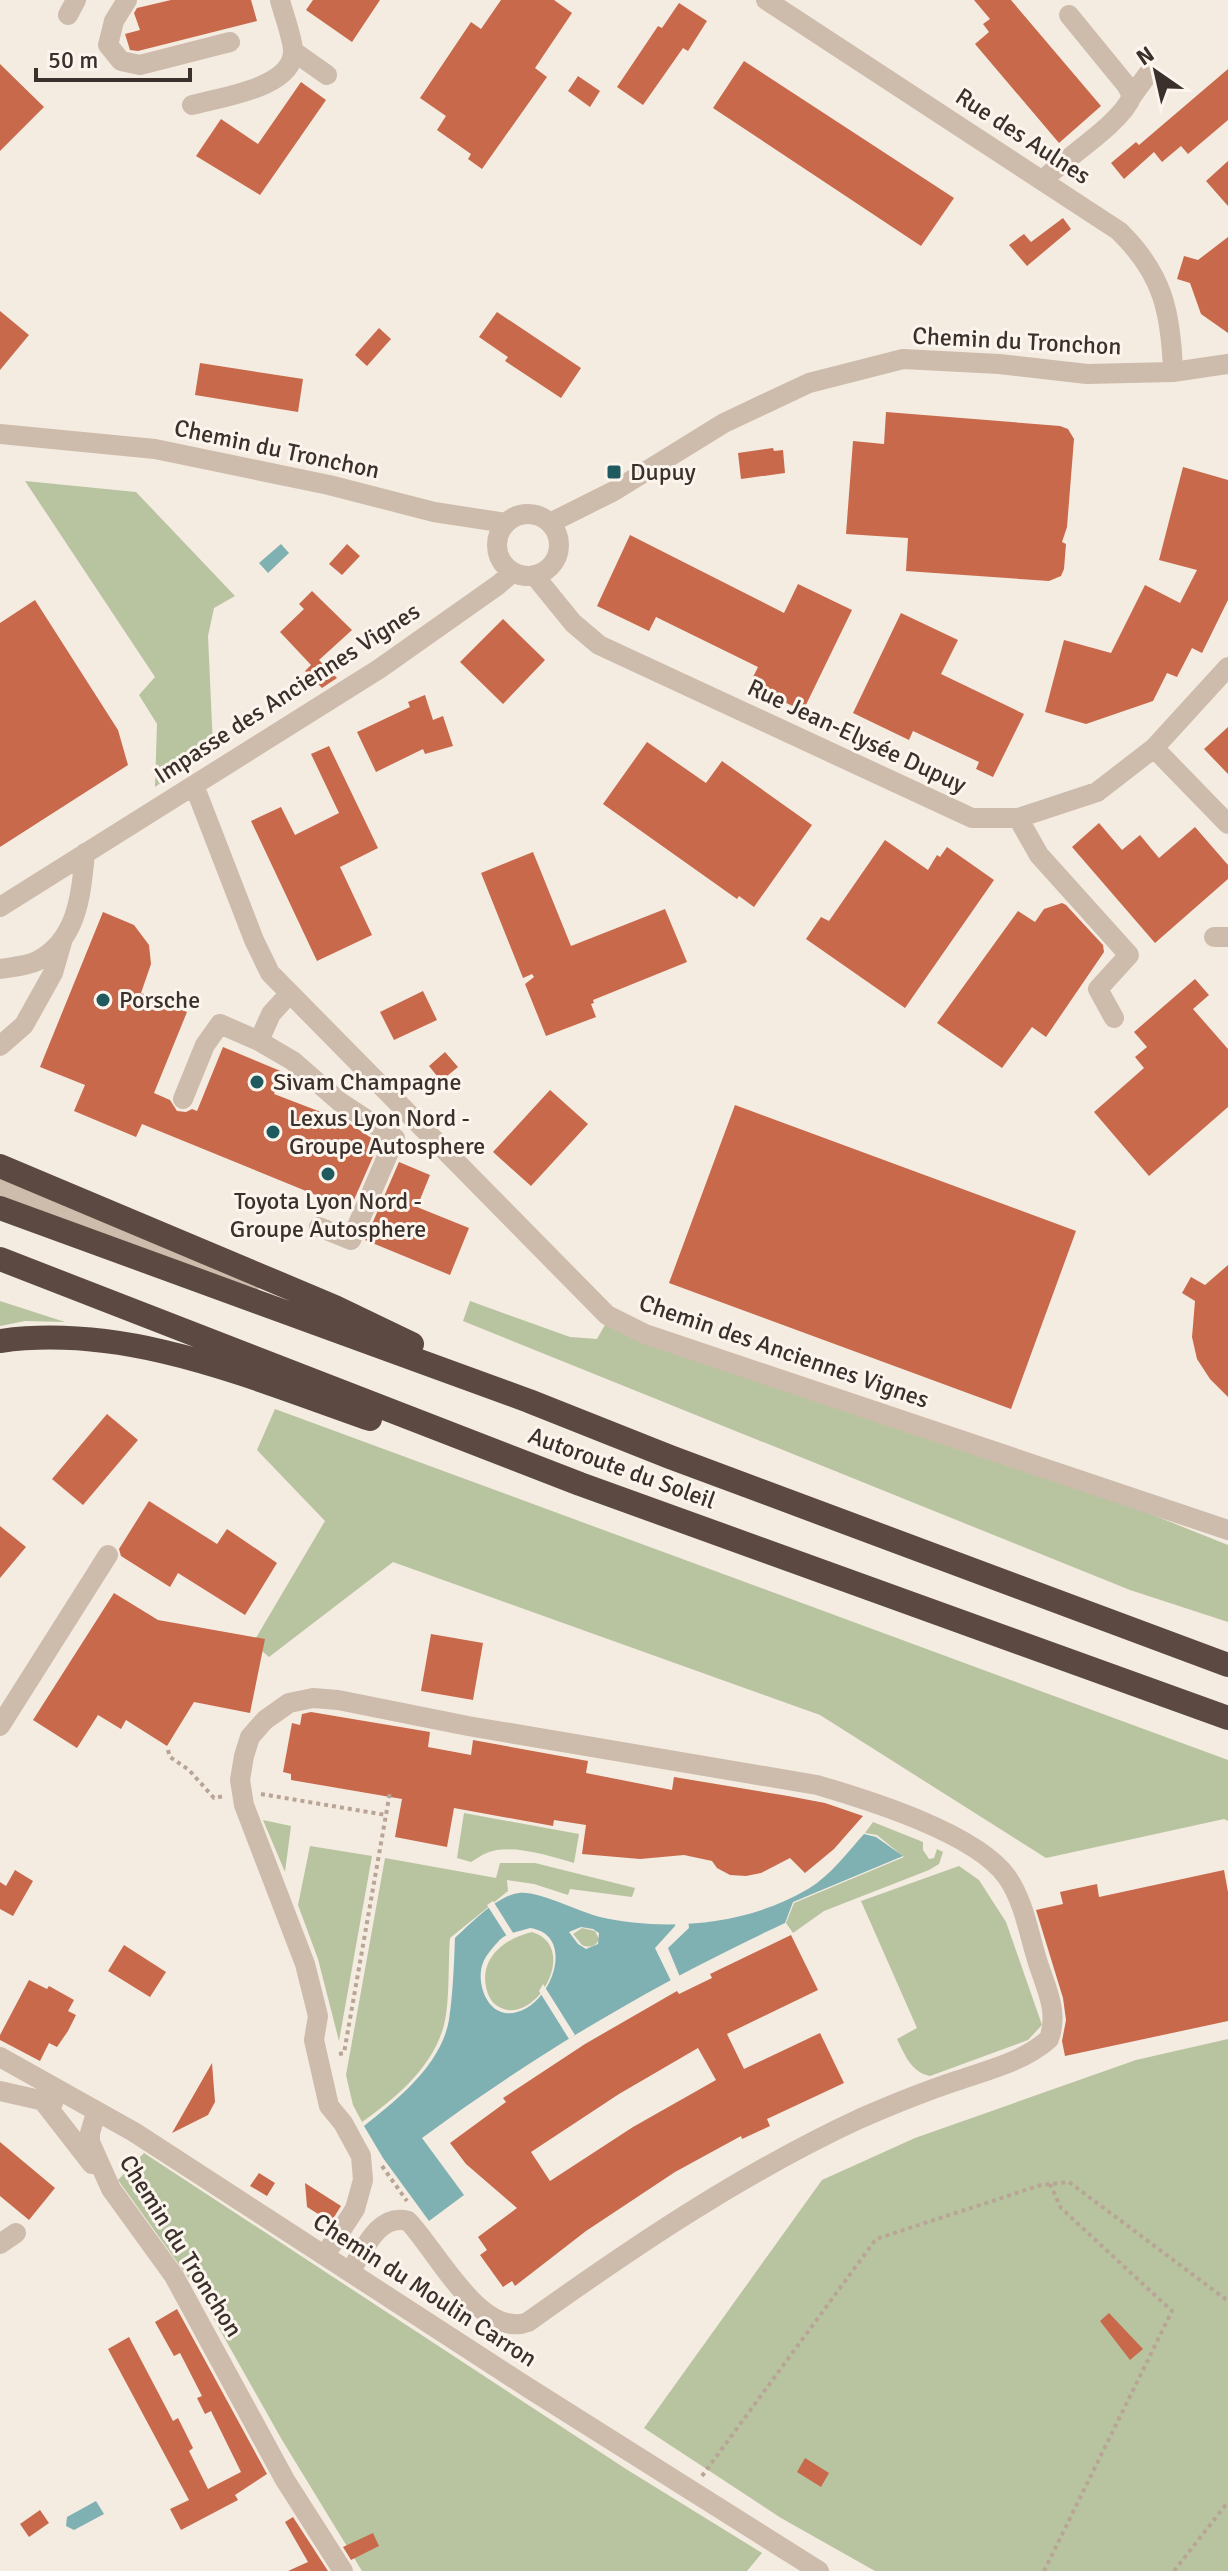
<svg xmlns="http://www.w3.org/2000/svg" width="1228" height="2571" viewBox="0 0 1228 2571" font-family="Signika,sans-serif">
<style>
.green{fill:#b8c4a0}
.water{fill:#7fb0b2;fill-rule:evenodd}
.pier{fill:#f4ebe1}
.building{fill:#c8694b;fill-rule:evenodd}
.lines{fill:none;stroke-linecap:round;stroke-linejoin:round}
.path{stroke:#b9a596;stroke-width:4;stroke-dasharray:4 4;stroke-linecap:butt}
.minor{stroke:#cdbbac;stroke-width:20}
.highway{stroke:#5c4a42;stroke-width:24}
.poi-dot{fill:#1f5a5e;stroke:#fbf5ee;stroke-width:3}
.labels{text-anchor:middle;stroke-width:6;stroke-linejoin:round;paint-order:stroke}
.street-label{font-size:24px;fill:#3b302b;stroke:#fbf5ee}
.poi-label{font-size:24px;fill:#3b302b;stroke:#fbf5ee;text-anchor:start}
</style>
<rect width="100%" height="100%" fill="#f4ebe1"/>
<path class="green" d="M25,481L136,492L235,596L214,608L208,636L213,747L155,787L157,724L139,695L155,677Z
M0,1301L65,1322L25,1321L0,1326Z
M470,1301L570,1337L597,1339L606,1323L1098,1493L1228,1545V1622L1130,1590L463,1321Z
M275,1409L1228,1760V1821L1224,1819L1046,1858L820,1715L393,1562L269,1657L253,1643L325,1521L257,1450Z
M464,1813L579,1834L574,1863C549,1856 514,1844 489,1852C483,1854 476,1859 471,1862L457,1858Z
M263,1820L291,1826L285,1872Z
M873,1822L923,1842V1850L929,1859L934,1858L937,1849L943,1852L939,1864L929,1870L824,1911L793,1933L786,1923L794,1903L904,1857L877,1835L865,1833Z
M310,1846L372,1856L339,2041L318,1959L298,1905Z
M385,1858L496,1878L500,1863H535L635,1888L632,1897L570,1889L568,1895L534,1884L507,1880L508,1891L450,1938C448,1963 450,2002 444,2025C433,2067 396,2098 362,2122L353,2105L346,2075Z
M959,1866L979,1880L1006,1922L1042,2025L1028,2040L930,2076C911,2072 905,2055 897,2039L917,2028L861,1901Z
M582,1928L595,1931L599,1939C596,1947 589,1948 582,1945L573,1934Z
M532,1932C581,1947 535,2027 499,2007C491,2003 488,1995 486,1987C480,1957 506,1938 532,1932Z
M1228,2039V2571H875L781,2518L644,2428L822,2180L915,2138L1136,2060Z
M144,2153L626,2469L762,2553L747,2571H362L282,2440L198,2291L118,2180Z"/>
<path class="water" d="M281,544L289,553L268,573L259,563Z
M864,1834L876,1837L903,1856L793,1902L785,1923C656,1983 537,2053 422,2138L464,2195L429,2221L383,2158L364,2126C398,2099 441,2065 449,2020C453,1993 454,1965 455,1938C470,1924 498,1895 519,1893C540,1891 576,1911 600,1917C666,1932 748,1925 808,1889C830,1876 847,1853 864,1834ZM581,1927L593,1929L599,1933L598,1944L586,1949L578,1944L569,1932ZM530,1928C581,1935 547,2018 505,2013C485,2010 476,1980 483,1963C485,1957 492,1948 497,1943C505,1933 517,1932 530,1928Z
M96,2501L104,2514L74,2530L66,2526L67,2517Z"/>
<path class="pier" d="M493,1901L515,1936L508,1938L487,1905Z
M688,1919L689,1928L668,1948L680,1977L671,1981L655,1948L675,1926L676,1920Z
M543,1984L575,2035L569,2039L539,1991Z"/>
<path class="building" d="M171,0H251L257,21L138,51L130,50L125,34L140,30L134,13L137,8Z
M313,0H380L352,42L306,10Z
M501,0H554L572,13L535,68L547,77L482,169L468,159L471,154L437,130L446,116L420,98L471,22L481,29Z
M974,0H1011L1101,106L1059,143L975,44L989,32L983,24L990,19Z
M679,3L707,21L688,51L683,48L643,105L617,87L658,26L662,28Z
M744,61L954,198L921,246L713,108Z
M0,64L44,107L0,151Z
M1228,69V120L1188,154L1181,146L1162,162L1154,152L1124,179L1111,163L1136,142L1139,145Z
M578,76L600,91L590,107L568,91Z
M301,82L326,100L260,195L196,156L221,119L258,144Z
M1228,161V206L1206,181Z
M1063,218L1071,229L1027,266L1009,245L1024,234L1031,242Z
M1228,237V333L1201,314L1190,283L1177,279L1184,256L1198,260Z
M0,311L29,335L0,370Z
M497,312L581,368L561,398L505,361L508,357L479,337Z
M379,328L391,339L367,366L355,355Z
M200,363L303,379L298,412L195,395Z
M886,412L1060,426L1068,429L1074,439L1067,527L1062,542L1066,544L1064,569L1061,576L1049,581L906,571L908,538L846,534L853,441L884,444Z
M773,448L774,451L783,450L785,473L741,479L738,453Z
M1183,467L1228,480V600L1202,653L1192,648L1177,677L1167,673L1153,701L1086,724L1045,712L1064,640L1111,653L1145,585L1180,603L1197,570L1159,560Z
M630,535L784,613L798,584L852,610L803,711L749,685L758,667L656,617L649,631L597,606Z
M347,544L360,556L342,575L329,564Z
M312,591L352,630L319,660L337,678L322,688L305,671L311,665L280,632L304,609L299,604Z
M35,600L118,730L128,765L0,847V623Z
M901,613L958,640L941,674L1024,714L993,777L976,769L979,762L913,731L909,740L853,713Z
M503,619L545,660L503,704L460,662Z
M425,695L433,720L443,716L453,746L425,754L423,749L376,772L357,732L410,707L408,702Z
M1228,727V774L1204,749Z
M647,742L706,783L722,761L812,825L754,907L739,896L737,899L603,804Z
M329,746L378,848L340,867L372,935L317,961L251,821L281,807L295,835L339,813L311,754Z
M1099,823L1122,850L1140,835L1159,858L1195,827L1228,865V879L1155,943L1072,847Z
M885,840L928,870L937,855L940,857L947,847L994,880L905,1008L806,939L821,917L829,921Z
M533,852L571,946L665,909L687,962L593,1000L594,1003L591,1004L596,1017L546,1036L525,984L534,977L532,974L523,978L481,873Z
M1062,903L1066,905L1103,945L1104,952L1046,1037L1032,1027L1002,1068L937,1023L1018,911L1035,922L1044,909Z
M103,912L134,925L149,945L151,964L141,993L187,1012L154,1093L170,1100L177,1111L186,1112L192,1109L197,1111L223,1047L283,1072L274,1094L347,1122L379,1143L350,1209L142,1124L136,1137L74,1111L85,1085L40,1067Z
M1195,979L1209,995L1193,1009L1228,1049V1107L1149,1176L1094,1112L1144,1068L1135,1057L1147,1047L1134,1032Z
M423,991L437,1020L394,1040L380,1012Z
M445,1052L458,1067L441,1081L429,1066Z
M550,1090L588,1124L531,1186L493,1152Z
M735,1105L1076,1231L1011,1409L669,1283Z
M399,1162L430,1175L417,1207L469,1228L450,1275L365,1240Z
M1228,1265V1397L1210,1379L1197,1359L1192,1337L1195,1301L1182,1293L1191,1277L1205,1285Z
M107,1414L138,1440L83,1505L52,1479Z
M149,1501L217,1544L227,1529L277,1563L245,1615L178,1573L170,1587L121,1556L119,1549Z
M0,1526L26,1547L0,1578Z
M114,1593L158,1620L265,1639L250,1713L194,1702L167,1746L126,1720L121,1729L98,1715L77,1748L33,1720Z
M431,1634L483,1643L473,1700L421,1691Z
M311,1712L430,1732L428,1747L471,1755L473,1740L588,1761L586,1773L672,1790L674,1777L788,1796L825,1803L863,1816L834,1849L805,1873L790,1858L761,1873L746,1876L730,1875L717,1868L712,1861L684,1855L640,1859L582,1854L586,1825L554,1820L553,1826L454,1808L447,1847L395,1837L402,1799L291,1780V1774L283,1772L292,1723L300,1725L302,1714Z
M15,1870L33,1881L13,1916L0,1909V1882L6,1886Z
M1224,1870L1228,1892V2021L1065,2056L1062,2041L1066,2020L1063,1998L1036,1910L1063,1904L1060,1892L1069,1890L1097,1884L1099,1897Z
M791,1935L818,1990L727,2034L744,2069L820,2033L844,2083L767,2119L770,2126L742,2139L741,2136L675,2172L586,2231L515,2286L512,2281L503,2287L480,2255L487,2250L478,2237L517,2208L466,2164L450,2143L506,2102L503,2098L585,2044L677,1991L679,1994L712,1978L710,1974ZM698,2048L716,2080L633,2127L550,2181L531,2152L619,2094Z
M124,1945L166,1972L150,1997L108,1971Z
M29,1980L47,1989L49,1986L74,2000L68,2011L76,2015L68,2031L57,2047L49,2043L40,2061L0,2040V2035Z
M212,2063L215,2102L208,2115L172,2133Z
M0,2142L55,2188L29,2220L0,2196Z
M259,2173L275,2183L267,2196L250,2186Z
M305,2183L341,2206L331,2222L307,2207Z
M177,2309L267,2474L235,2495L238,2500L181,2530L170,2509L189,2500L108,2349L129,2337L173,2421L178,2418L193,2448L189,2451L208,2489L241,2472L211,2411L205,2414L197,2398L202,2396L180,2353L174,2356L155,2322Z
M1109,2313L1143,2349L1130,2360L1100,2321Z
M805,2458L829,2473L821,2487L797,2472Z
M40,2510L49,2523L29,2537L20,2524Z
M293,2517L328,2571H288L308,2562L285,2522Z
M373,2533L379,2546L351,2560L343,2547Z"/>
<g class="lines">
<path class="path" d="M168,1750L170,1757L189,1770L214,1798L224,1796
M261,1794L386,1815
M339,2054L344,2053L390,1792
M382,2166L407,2201
M702,2476L876,2239L1041,2185L1069,2182L1228,2301
M1044,2571L1172,2311L1061,2208L1050,2184
M1174,2571L1228,2502"/>
<path class="minor" d="M127,0L114,21L108,45L121,61L140,65L230,42
M766,0L1119,231C1163,274 1171,312 1173,372
M68,15L76,0
M293,51L327,75
M1132,96L1148,74
M192,105C220,97 296,88 293,49C291,33 284,16 280,0
M1043,180C1066,157 1121,124 1132,96L1127,86L1069,15
M0,434L155,449L329,485L434,512L506,523
M497 545a31 31 0 1 1 62 0a31 31 0 1 1-62 0Z
M550,523L614,491L724,423L809,383L903,359L999,364L1087,374L1173,372L1228,364
M534,575L573,623L599,645L972,818H1018L1097,792L1154,748L1228,667
M1154,748L1228,824
M194,785L254,940L270,973L607,1315L645,1334L1228,1530
M1018,818L1039,855L1129,955L1098,989L1114,1018
M0,907L379,669L498,585L513,572
M1214,937H1228
M0,969C11,967 27,966 37,961C78,940 81,894 85,853
M259,1041L271,1014L290,993
M0,1046L24,1025L53,973L62,942
M183,1099L205,1045L220,1024L259,1041L293,1061L340,1102L395,1138L351,1240L319,1227
M0,1189L251,1282
M0,1726L108,1555
M0,2057L134,2132L527,2387L819,2571
M0,2091L53,2103
M43,2101L92,2164
M96,2113L90,2133V2142L111,2189L174,2276L285,2480L343,2571
M0,2244L16,2233
M325,2255L355,2209L363,2180L361,2156L343,2123L329,2106L314,2040L318,2016L305,1964L244,1805L240,1780L244,1756L250,1737L265,1720L289,1703L313,1698L338,1700L468,1726L817,1785C868,1800 976,1833 1007,1877C1024,1901 1029,1935 1038,1963C1046,1988 1059,2012 1049,2039C1023,2062 988,2070 956,2081C923,2092 891,2105 859,2119C741,2174 633,2247 528,2322C481,2340 435,2248 408,2221C378,2213 364,2250 350,2272"/>
<path class="highway" d="M0,1166L335,1307L412,1344
M0,1208L529,1401L670,1457L1228,1665
M0,1259L580,1484L1228,1718
M0,1341C127,1323 252,1378 370,1419"/>
</g>
<g class="poi-dot">
<rect x="606" y="464" width="16" height="16" rx="4"/>
<circle cx="103" cy="1000" r="8"/>
<circle cx="257" cy="1082" r="8"/>
<circle cx="273" cy="1132" r="8"/>
<circle cx="328" cy="1174" r="8"/>
</g>
<g class="labels">
<g class="street-label">
<text transform="translate(1023 136) rotate(33)" y="8">Rue des Aulnes</text>
<text transform="translate(1017 341) rotate(3)" y="8">Chemin du Tronchon</text>
<text transform="translate(277 449) rotate(12)" y="8">Chemin du Tronchon</text>
<text transform="translate(287 693) rotate(-33)" y="8">Impasse des Anciennes Vignes</text>
<text transform="translate(857 736) rotate(25)" y="8">Rue Jean-Elysée Dupuy</text>
<text transform="translate(784 1351) rotate(19)" y="8">Chemin des Anciennes Vignes</text>
<text transform="translate(622 1468) rotate(20)" y="8">Autoroute du Soleil</text>
<text transform="translate(181 2246) rotate(58)" y="8">Chemin du Tronchon</text>
<text transform="translate(425 2290) rotate(33)" y="8">Chemin du Moulin Carron</text>
</g>
<g class="poi-label">
<text x="630" y="480">Dupuy</text>
<text x="119" y="1008">Porsche</text>
<text x="273" y="1090">Sivam Champagne</text>
<text x="289" y="1126">Lexus Lyon Nord -<tspan x="289" dy="28">Groupe Autosphere</tspan></text>
<text x="328" y="1209" text-anchor="middle">Toyota Lyon Nord -<tspan x="328" dy="28">Groupe Autosphere</tspan></text>
</g>
</g>
<g transform="translate(1156 72) rotate(326)" stroke="#fbf5ee" stroke-width="6" paint-order="stroke">
<path d="M0-6L14 30L0 20L-14 30Z" fill="#3b302b"/>
<text y="-12" font-size="22" font-weight="bold" text-anchor="middle" fill="#3b302b">N</text>
</g>
<path d="M36 68v12h154v-12" fill="none" stroke="#3b302b" stroke-width="4"/>
<text x="48" y="68" font-size="24" fill="#3b302b" stroke="#fbf5ee" stroke-width="6" paint-order="stroke">50 m</text>
</svg>
